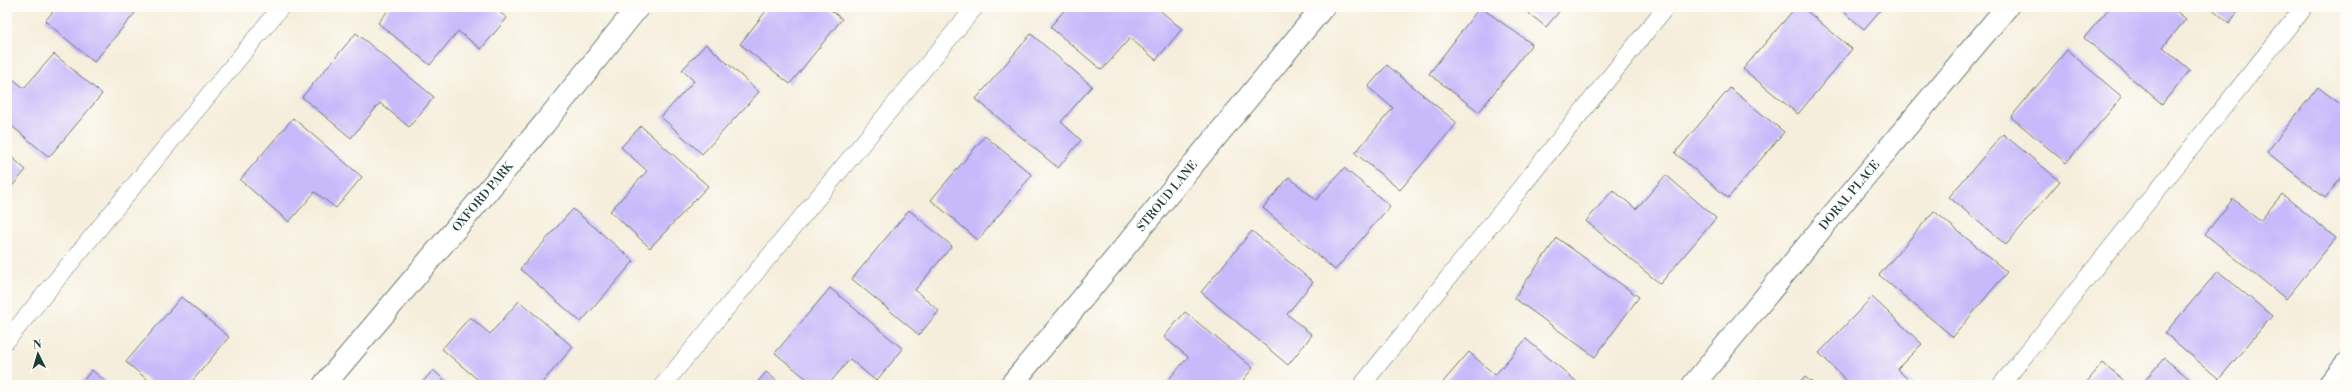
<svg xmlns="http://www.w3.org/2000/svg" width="2352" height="392" viewBox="0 0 2352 392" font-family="'Libre Bodoni',serif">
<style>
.building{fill:#c7b9fa}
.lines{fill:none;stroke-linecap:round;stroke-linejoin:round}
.lane-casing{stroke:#6a7b6f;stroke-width:18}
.street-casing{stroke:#6a7b6f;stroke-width:24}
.lane{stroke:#fff;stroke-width:17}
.street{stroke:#fff;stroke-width:22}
.labels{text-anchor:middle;stroke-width:3;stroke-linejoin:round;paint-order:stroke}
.street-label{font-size:12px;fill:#1f3d34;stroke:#fdfcf7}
</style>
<rect width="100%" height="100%" fill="#fdfcf7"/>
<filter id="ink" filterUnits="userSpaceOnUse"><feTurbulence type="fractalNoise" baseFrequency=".025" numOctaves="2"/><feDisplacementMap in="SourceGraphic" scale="8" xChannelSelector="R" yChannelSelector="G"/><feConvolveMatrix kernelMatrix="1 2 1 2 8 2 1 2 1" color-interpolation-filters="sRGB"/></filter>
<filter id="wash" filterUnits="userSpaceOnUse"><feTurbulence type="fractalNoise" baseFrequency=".012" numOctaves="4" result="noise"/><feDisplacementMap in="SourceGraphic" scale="16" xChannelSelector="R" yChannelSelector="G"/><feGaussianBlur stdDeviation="0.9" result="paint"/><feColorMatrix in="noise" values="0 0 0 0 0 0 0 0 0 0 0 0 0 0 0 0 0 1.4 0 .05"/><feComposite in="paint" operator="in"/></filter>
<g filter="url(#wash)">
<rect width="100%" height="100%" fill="#f6eedc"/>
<g id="blocks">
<path class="building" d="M57,7H140L94,62L45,21Z
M391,7H493L507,18L481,49L458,31L430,65L378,23Z
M761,7H827L842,19L790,84L740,44L766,11Z
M1067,7H1156L1182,29L1156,60L1130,38L1102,70L1050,27Z
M1480,7L1532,44L1479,112L1429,74Z
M1521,7H1563L1546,27Z
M1796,7H1802L1852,49L1798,114L1743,69Z
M1838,7H1883L1864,29Z
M2110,7H2171L2186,19L2163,47L2190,70L2162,104L2084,38Z
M2210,7H2242L2229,23Z
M356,33L434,97L409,127L380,103L351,138L302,97Z
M1031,34L1092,86L1061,122L1081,140L1058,168L976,99Z
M706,44L759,92L702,154L661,117L694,81L682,70Z
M2067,50L2122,97L2066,163L2011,117Z
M54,54L102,94L49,157L7,122V74L24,88Z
M1387,65L1457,123L1400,190L1355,153L1393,108L1368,87Z
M2318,87L2345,108V173L2325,198L2267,152Z
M1730,88L1784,132L1728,198L1675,153Z
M293,118L362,177L336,208L315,192L289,222L240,180Z
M641,126L708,186L650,248L610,211L647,171L621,147Z
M2003,134L2060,181L2006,245L1949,197Z
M985,136L1032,175L978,240L931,200Z
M7,153L26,170L7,192Z
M1344,168L1390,206L1335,270L1263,208L1289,177L1316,200Z
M1666,175L1716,218L1660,284L1586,221L1613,190L1636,209Z
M2282,194L2336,238L2286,299L2205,234L2233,199L2260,221Z
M573,209L634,261L581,322L520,269Z
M909,210L952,246L915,290L939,311L919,335L852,279Z
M1934,211L2007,272L1953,337L1879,275Z
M1252,231L1313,282L1287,314L1312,335L1288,365L1201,292Z
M1557,238L1639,297L1595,357L1514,298Z
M2218,271L2272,316L2219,379L2165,333Z
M830,288L903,349L876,381L850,359L828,385H814L775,353Z
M181,297L229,337L189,385H154L126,362Z
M1872,297L1922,344L1897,369L1914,385H1851L1819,353Z
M519,301L573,347L540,385H484L442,349L470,317L490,334Z
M1185,312L1253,368L1239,385H1164L1188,357L1164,337Z
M1526,339L1576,381L1572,385H1447L1443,382L1469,352L1495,375Z
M2164,358L2197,385H2141Z
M2103,363L2129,385H2084Z
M92,370L110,385H79Z
M433,370L450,385H420Z
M766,372L782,385H755Z
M1805,377L1815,385H1798Z"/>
</g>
</g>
<g filter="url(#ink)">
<use href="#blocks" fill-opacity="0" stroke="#6a7b6f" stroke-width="1"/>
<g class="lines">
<g class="lane-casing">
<path id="lane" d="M7,340L281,7
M663,385L975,7
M1362,385L1666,7
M2001,385L2304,7"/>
</g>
<g class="street-casing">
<g id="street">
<path id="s1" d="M324,385L544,124L638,7"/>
<path id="s2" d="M1011,385L1323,7"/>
<path id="s3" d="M1693,385L1830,218L2007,7"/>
<path d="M2329,385L2345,365"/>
</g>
</g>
<use href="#lane" class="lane"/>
<use href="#street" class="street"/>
</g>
</g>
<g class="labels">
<g class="street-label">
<text dy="4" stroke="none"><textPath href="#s3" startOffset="246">DORAL PLACE</textPath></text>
<text dy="4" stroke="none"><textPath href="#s2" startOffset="245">STROUD LANE</textPath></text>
<text dy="4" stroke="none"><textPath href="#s1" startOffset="246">OXFORD PARK</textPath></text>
</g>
</g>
<rect width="2352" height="392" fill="none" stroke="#fdfcf7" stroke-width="24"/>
<g transform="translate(38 354) rotate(355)" stroke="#fdfcf7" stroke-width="3" paint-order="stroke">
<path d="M0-3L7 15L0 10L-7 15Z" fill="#1f3d34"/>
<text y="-6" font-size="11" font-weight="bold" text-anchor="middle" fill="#1f3d34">N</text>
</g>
</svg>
